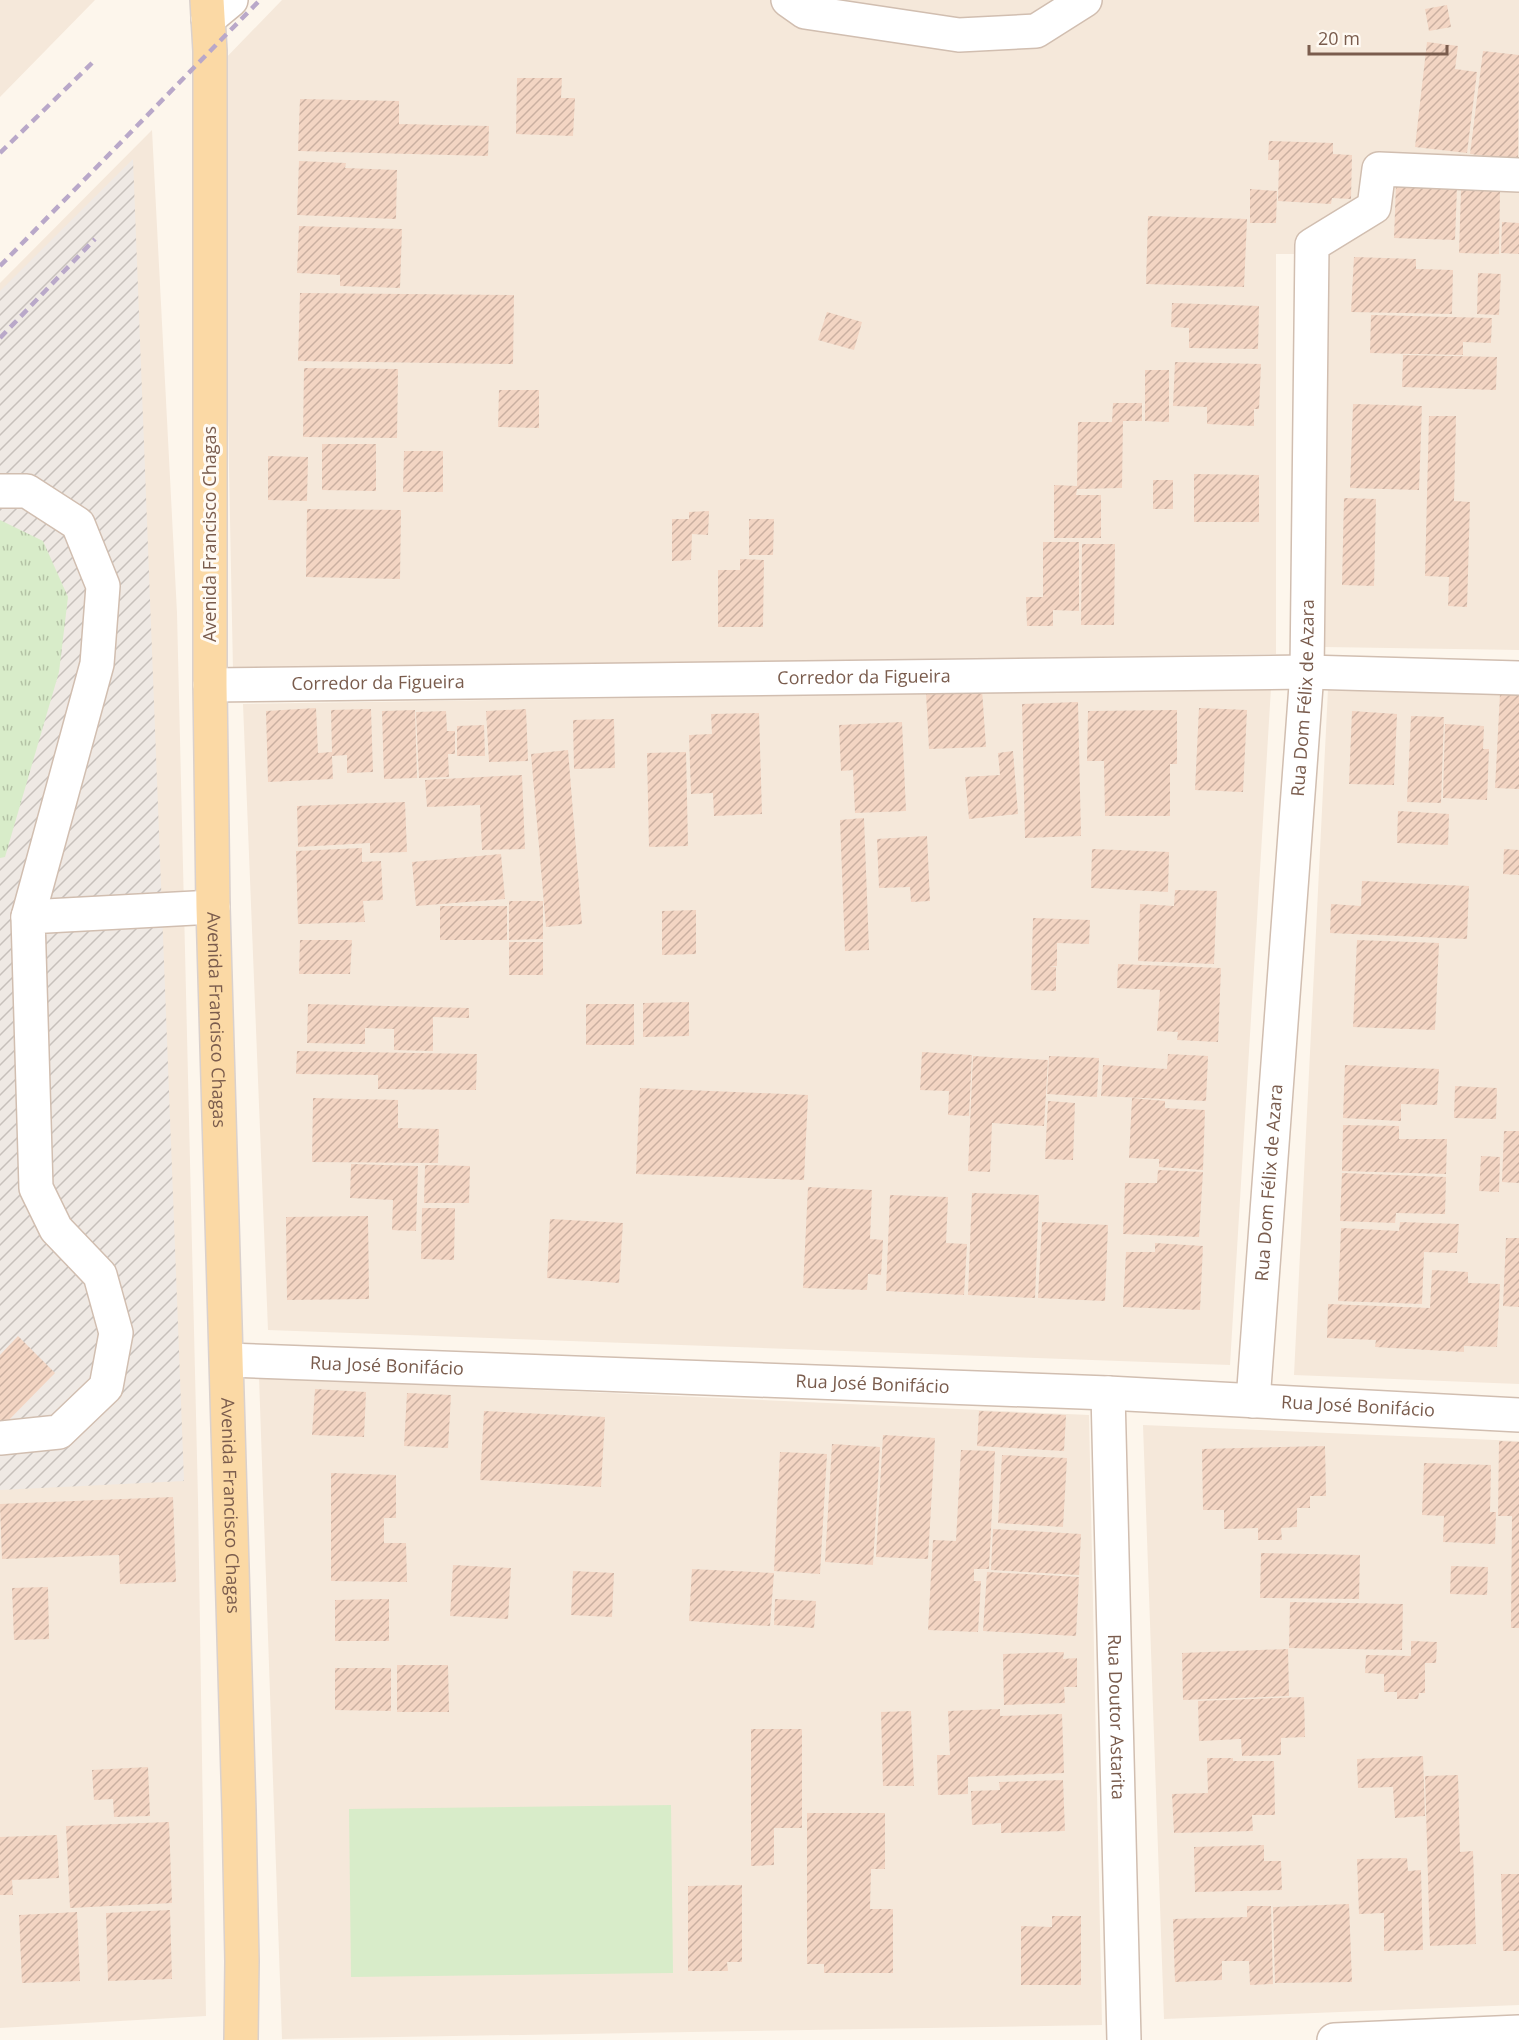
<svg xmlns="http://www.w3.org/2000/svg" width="1519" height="2040" viewBox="0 0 1519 2040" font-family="'Open Sans',sans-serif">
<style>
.residential{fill:#f5e8da}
.industrial{fill:url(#industrial-furrows)}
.grass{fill:url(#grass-tufts)}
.pitch{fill:#d8ecc9}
.building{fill:url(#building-hatch)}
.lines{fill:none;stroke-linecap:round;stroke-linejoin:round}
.minor-casing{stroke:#d1beb0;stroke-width:36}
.major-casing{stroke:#dad1cd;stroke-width:36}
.minor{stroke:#fff;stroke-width:33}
.major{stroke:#fbd9a5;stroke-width:33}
.rail{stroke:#b9a8c9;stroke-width:4.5;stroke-dasharray:9 6;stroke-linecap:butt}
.labels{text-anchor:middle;stroke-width:6;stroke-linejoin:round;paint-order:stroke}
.street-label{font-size:18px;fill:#7a5c4d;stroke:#fffaf3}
</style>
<defs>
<pattern id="industrial-furrows" width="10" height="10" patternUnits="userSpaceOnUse" patternTransform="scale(1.5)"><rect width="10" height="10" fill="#efe9e4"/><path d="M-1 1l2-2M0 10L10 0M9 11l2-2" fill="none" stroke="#c7c0bb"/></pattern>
<pattern id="grass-tufts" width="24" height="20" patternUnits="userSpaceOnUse" patternTransform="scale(1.5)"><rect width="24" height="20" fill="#d8ecc9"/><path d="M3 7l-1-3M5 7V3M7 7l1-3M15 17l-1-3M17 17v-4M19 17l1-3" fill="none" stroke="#b4c2a5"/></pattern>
<pattern id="building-hatch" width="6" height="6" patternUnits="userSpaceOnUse" patternTransform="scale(1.5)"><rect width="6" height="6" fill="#f3d5c3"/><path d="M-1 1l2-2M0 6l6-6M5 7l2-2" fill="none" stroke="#cab0a1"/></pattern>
</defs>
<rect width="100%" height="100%" fill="#fdf6ec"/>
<path class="residential" d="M0,0H95L0,97Z
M282,0H1519V650L1325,647L1329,254H1276V654L233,671L221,63Z
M152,130L177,613L198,1499L206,2016L0,2028V283Z
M1271,688L1230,1365L268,1330L243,704Z
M1328,689L1519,695V1384L1294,1375Z
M259,1377L1089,1415L1102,2025L282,2039Z
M1143,1425L1519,1441V2005L1164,2019Z"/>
<path class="industrial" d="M133,159L184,1481L0,1490V291Z"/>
<path class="grass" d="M0,520L43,541L68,597L59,672L5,857L0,858Z"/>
<path class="pitch" d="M671,1805L673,1973L351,1977L349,1809Z"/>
<path class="building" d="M1447,5L1451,27L1429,31L1425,9Z
M1427,42L1458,46L1455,69L1477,72L1467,153L1415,147Z
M1483,51L1519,55L1518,160L1470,154Z
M517,78H562L561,98H575L573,136L516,134Z
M300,99L399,101V124L489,126L488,156L298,151Z
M1269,141L1333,143V154L1352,155L1351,199L1332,198L1331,204L1278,201L1279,160H1268Z
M299,161L346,163L345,168L397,170L396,219L297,215Z
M1396,185L1457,187L1455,240L1394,238Z
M1250,189L1277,191L1276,223H1250Z
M1461,190L1500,191L1499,254L1459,253Z
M1148,216L1247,219L1244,287L1146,284Z
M1502,222L1519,223V254L1501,253Z
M299,226L402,229L400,288L340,286V275L297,273Z
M1354,257L1416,259V269L1453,270L1452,314L1351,312Z
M1478,273L1501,274L1499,315L1477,314Z
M300,293L514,295L513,364L298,361Z
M1172,303L1259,306L1258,349L1189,348V328L1171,327Z
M827,312L862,322L854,350L818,340Z
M1371,315L1492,318L1491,343L1463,342V355L1370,353Z
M1403,355L1497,357L1496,390L1402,387Z
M1175,362L1261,364L1259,409H1254V426L1207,424V407L1173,406Z
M304,368L398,369L397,438L303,437Z
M1145,370H1169V422L1145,421Z
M499,390H539V428L498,427Z
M1113,403H1142V421H1123L1122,488L1077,489L1076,495H1101V538H1054V485L1077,486L1078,422H1112Z
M1353,404L1422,406L1419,490L1350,488Z
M1429,416H1456L1454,501L1470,502L1467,607L1448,606L1449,577L1425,576Z
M322,444H376V491L322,490Z
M404,451H443V492H403Z
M268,456L308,457L307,501L268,500Z
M1194,474L1259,475V522H1194Z
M1153,480H1173V509H1153Z
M1344,498L1376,499L1374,586L1342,585Z
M307,509L401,510L400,579L306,577Z
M709,511L708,535L692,534L691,560L672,561V519H689V512Z
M749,519H774L773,555H749Z
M1043,542H1079V611L1053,610V626H1027L1026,597H1043Z
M1082,544H1115L1114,625H1081Z
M740,559L764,560L763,627H718V570H740Z
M982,690L986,747L929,749L926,693Z
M1500,694L1519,695V789L1495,788Z
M1078,702L1081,836L1025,838L1022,704Z
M316,708L318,753L332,752L331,710L371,709L373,772L347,773V755L332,756L333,779L268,782L266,711Z
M1199,708L1247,710L1243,792L1195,790Z
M526,709L528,761L489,762L486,711Z
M415,710L417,778L384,779L382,711Z
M1177,710V764H1170V816H1105L1104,761H1087L1088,711Z
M446,711L447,731H455V754H448L449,777L419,778L416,712Z
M1352,711L1397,714L1394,785L1349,784Z
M759,713L762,814L714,816L713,793L691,794L689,735L712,734L711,714Z
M1411,716L1444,717L1441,803L1407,802Z
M614,719L615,768L574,769L573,720Z
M902,722L906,811L855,813L853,770L841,771L839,725Z
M1445,724L1484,726L1483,749H1489L1487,800L1443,798Z
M484,725L485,756H457V726Z
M568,750L582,924L546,927L531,754Z
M1013,751L1018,814L969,819L965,777L1000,775L998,753Z
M686,752L688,846L649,847L647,753Z
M522,775L525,849L482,850L480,805L427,807L425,780Z
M405,802L407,852L370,853V843L298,847L297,806Z
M1398,811L1449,814L1448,845L1397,843Z
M864,818L869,950L845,951L840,820Z
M927,836L930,901L911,902L910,887L879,888L877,839Z
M362,848V862L381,861L383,900L363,901L365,922L298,924L296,851Z
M1092,849L1169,852L1168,892L1091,888Z
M1504,849L1519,850V875L1503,874Z
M501,854L505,899L416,906L412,862Z
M1362,881L1469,886L1467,939L1330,933L1331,904L1361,906Z
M1175,890L1217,891L1214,964L1138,961L1140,904L1174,906Z
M509,901H543V939L509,940Z
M440,906H507V940H440Z
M696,910V954L662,955V911Z
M1033,918L1090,920L1089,944L1057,943V966H1048L1056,967V991L1031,990Z
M300,940H352L350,974H299Z
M1357,940L1439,943L1435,1030L1353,1027Z
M509,942H543V975H509Z
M1118,964L1221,968L1218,1042L1177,1040L1178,1032L1157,1031L1160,990L1117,988Z
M689,1002V1036L643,1037V1003Z
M308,1004L469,1008V1018L433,1017V1051L394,1050V1029L365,1028V1044L307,1043Z
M586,1004H634V1045H586Z
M297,1051L477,1054L476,1090L378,1089V1075L296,1074Z
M922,1052L972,1055L969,1116L948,1115L949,1091L920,1090Z
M1168,1054L1208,1056L1206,1101L1101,1096L1103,1065L1167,1069Z
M973,1056L1048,1060L1044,1126L992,1123L990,1172L968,1171Z
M1049,1056L1099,1058L1097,1097L1047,1094Z
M1345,1065L1439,1069L1437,1105L1401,1104V1121L1343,1118Z
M1455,1086L1497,1088L1496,1119L1454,1118Z
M640,1088L808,1095L804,1180L636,1174Z
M313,1098L398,1100V1128L439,1129L438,1163L312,1162Z
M1132,1098L1165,1101V1108L1205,1110L1203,1170L1159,1167V1159L1129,1158Z
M1048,1101L1075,1103L1073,1160L1045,1159Z
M1343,1125L1399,1126V1139H1447L1446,1174L1342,1171Z
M1504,1131H1519V1183L1502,1182Z
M1481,1156L1500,1157L1499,1192L1479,1191Z
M351,1164L418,1166L416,1231L392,1230L393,1200L350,1198Z
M425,1165L470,1166L469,1203H424Z
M1158,1170L1203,1172L1199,1237L1123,1234L1125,1183H1157Z
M1342,1173L1446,1177L1445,1214L1396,1213L1395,1223L1340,1221Z
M808,1187L872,1190L870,1239L883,1240L881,1275L868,1274L867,1290L803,1288Z
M972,1193L1039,1195L1035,1298L968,1295Z
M890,1195L948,1197L946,1243L967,1244L964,1295L886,1291Z
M422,1208H455L454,1260L421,1259Z
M368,1216L369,1299L287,1300L286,1217Z
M550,1219L623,1223L619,1283L547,1278Z
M1042,1222L1108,1225L1105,1301L1038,1298Z
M1400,1222L1459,1224L1457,1253L1424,1252L1422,1304L1338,1301L1341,1228L1399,1231Z
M1506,1238H1519V1307L1503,1306Z
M1155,1243L1203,1246L1200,1310L1123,1307L1126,1252H1155Z
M1432,1270L1468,1272V1283L1500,1284L1497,1347L1464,1346V1352L1375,1347L1376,1340L1327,1338L1328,1304L1430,1308Z
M18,1336L55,1373L0,1429V1355Z
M315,1389L366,1392L364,1437L312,1435Z
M407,1393L451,1395L448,1448L404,1446Z
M484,1411L605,1417L601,1487L480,1480Z
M979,1411L1066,1415L1064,1451L977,1446Z
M883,1435L935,1438L928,1559L876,1557Z
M1499,1441L1519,1442V1628H1511L1512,1516H1498Z
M832,1444L880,1447L873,1565L825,1562Z
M1325,1446L1326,1496H1310V1508H1297V1527L1281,1528L1282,1540H1258V1528L1224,1529V1510H1203L1202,1449Z
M961,1450L995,1451L989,1569H974V1581H981L978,1632L928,1630L933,1540L956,1541Z
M780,1452L827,1454L820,1574L774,1571Z
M1002,1455L1067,1458L1063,1527L998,1523Z
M1424,1463L1491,1465L1490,1512H1496L1495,1544L1443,1542L1444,1516L1422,1515Z
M331,1473L396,1475V1518H384V1543H406L407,1582L331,1581Z
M173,1497L176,1582L120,1584L119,1555L2,1559L0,1504Z
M993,1529L1081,1534L1079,1575L991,1570Z
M1261,1553L1360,1555L1359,1599L1260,1598Z
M453,1565L511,1568L508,1619L450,1616Z
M1451,1566L1488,1567L1487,1595L1450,1594Z
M692,1569L774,1573L770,1626L689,1621Z
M573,1571L614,1573L612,1617L571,1615Z
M987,1572L1079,1577L1076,1636L983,1631Z
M48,1587L49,1639L14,1640L12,1588Z
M389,1599V1641H335V1600Z
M775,1599L816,1601L814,1628L774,1625Z
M1290,1602L1403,1604L1402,1650L1289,1648Z
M1411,1641L1437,1642L1436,1663H1425V1693H1419L1418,1699H1397V1692H1384V1674L1365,1673L1366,1655L1411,1656Z
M1288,1649L1289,1696L1183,1700L1182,1653Z
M1064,1652L1063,1659L1077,1658V1687H1064L1065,1703L1004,1705L1003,1654Z
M397,1665H448L449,1712H397Z
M335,1668H391V1711L335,1710Z
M1304,1697L1305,1737L1281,1738V1755L1242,1756L1241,1739L1199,1741L1198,1701Z
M1000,1709V1716L1062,1714L1064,1773L968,1777V1794L938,1795L937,1755H950L948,1711Z
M911,1711L914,1786H883L881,1712Z
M751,1729H802V1828H774V1865L751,1866Z
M1423,1756L1425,1816L1395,1818L1393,1787L1358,1788L1357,1759Z
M1207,1758H1233V1761H1274L1275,1815H1252L1253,1831L1174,1833L1172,1794L1208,1793Z
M148,1767L150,1816L114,1817L113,1799L94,1800L92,1770Z
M1458,1775L1460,1852L1473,1851L1476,1944L1430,1946L1425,1776Z
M1063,1780L1065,1831L1001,1833V1823L972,1825L971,1791L1000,1790L999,1782Z
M807,1813H885V1869H871L870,1909H893V1973H824V1964H807Z
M169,1822L172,1903L70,1908L66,1826Z
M57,1835L59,1878L12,1880L13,1895H0V1837Z
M1264,1845V1861H1281L1282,1890L1195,1892L1194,1847Z
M1407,1858L1408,1871L1421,1870L1423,1950L1384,1951V1913L1359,1914L1357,1859Z
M1501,1874H1519V1951H1503Z
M742,1885V1962H727L728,1971H688V1886Z
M1349,1904L1352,1982L1275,1983L1273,1907Z
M1247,1906H1271L1273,1984L1250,1985L1249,1961H1222V1980L1175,1982L1173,1919L1247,1917Z
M170,1910L172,1979L108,1981L106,1913Z
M77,1912L80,1981L22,1983L19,1915Z
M1052,1916H1081V1985H1021V1926L1052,1927Z"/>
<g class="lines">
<g class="minor-casing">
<g id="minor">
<path d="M788,0L805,12L959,35L1036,31L1085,0"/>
<path d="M208,19L231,0"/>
<path d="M0,491H27L78,524L103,586L97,664L28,917"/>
<path id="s1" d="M210,685L1307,672L1519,678"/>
<path id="s2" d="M227,1360L1108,1393L1519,1415"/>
<path id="s3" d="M1108,1393L1124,2040"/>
<path id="s4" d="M1253,1401L1307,672L1312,245L1374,207L1379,169L1519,175"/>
<path d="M0,1438L59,1432L106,1387L116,1333L100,1275L56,1229L36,1188L28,917L213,907"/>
<path d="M1334,2040L1519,2032"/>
</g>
</g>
<g class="major-casing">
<g id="major">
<path id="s5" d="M207,0L210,51V685L213,907L239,1811L242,1961L241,2040"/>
</g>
</g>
<use href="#minor" class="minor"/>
<use href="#major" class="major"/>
<path class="rail" d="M0,153L92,63
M0,266L260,0
M0,338L95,239"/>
</g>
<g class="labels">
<g class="street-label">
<text transform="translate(210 534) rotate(-90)" y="6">Avenida Francisco Chagas</text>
<text dy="6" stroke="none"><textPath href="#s1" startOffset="654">Corredor da Figueira</textPath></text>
<text dy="6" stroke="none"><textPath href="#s1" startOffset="168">Corredor da Figueira</textPath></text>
<text dy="6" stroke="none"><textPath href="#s4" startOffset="705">Rua Dom Félix de Azara</textPath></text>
<text dy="6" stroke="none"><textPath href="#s5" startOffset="1020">Avenida Francisco Chagas</textPath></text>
<text dy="6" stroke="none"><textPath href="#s4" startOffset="219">Rua Dom Félix de Azara</textPath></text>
<text dy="6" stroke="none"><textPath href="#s2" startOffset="160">Rua José Bonifácio</textPath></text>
<text dy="6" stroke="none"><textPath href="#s2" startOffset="646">Rua José Bonifácio</textPath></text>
<text dy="6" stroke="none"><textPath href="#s2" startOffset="1132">Rua José Bonifácio</textPath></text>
<text dy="6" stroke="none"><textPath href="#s5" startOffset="1506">Avenida Francisco Chagas</textPath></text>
<text dy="6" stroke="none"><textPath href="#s3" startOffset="324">Rua Doutor Astarita</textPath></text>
</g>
</g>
<path d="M1309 45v9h138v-9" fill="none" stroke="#7a5c4d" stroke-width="3"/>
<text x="1318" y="45" font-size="18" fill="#7a5c4d" stroke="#fffaf3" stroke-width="4.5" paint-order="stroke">20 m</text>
</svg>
